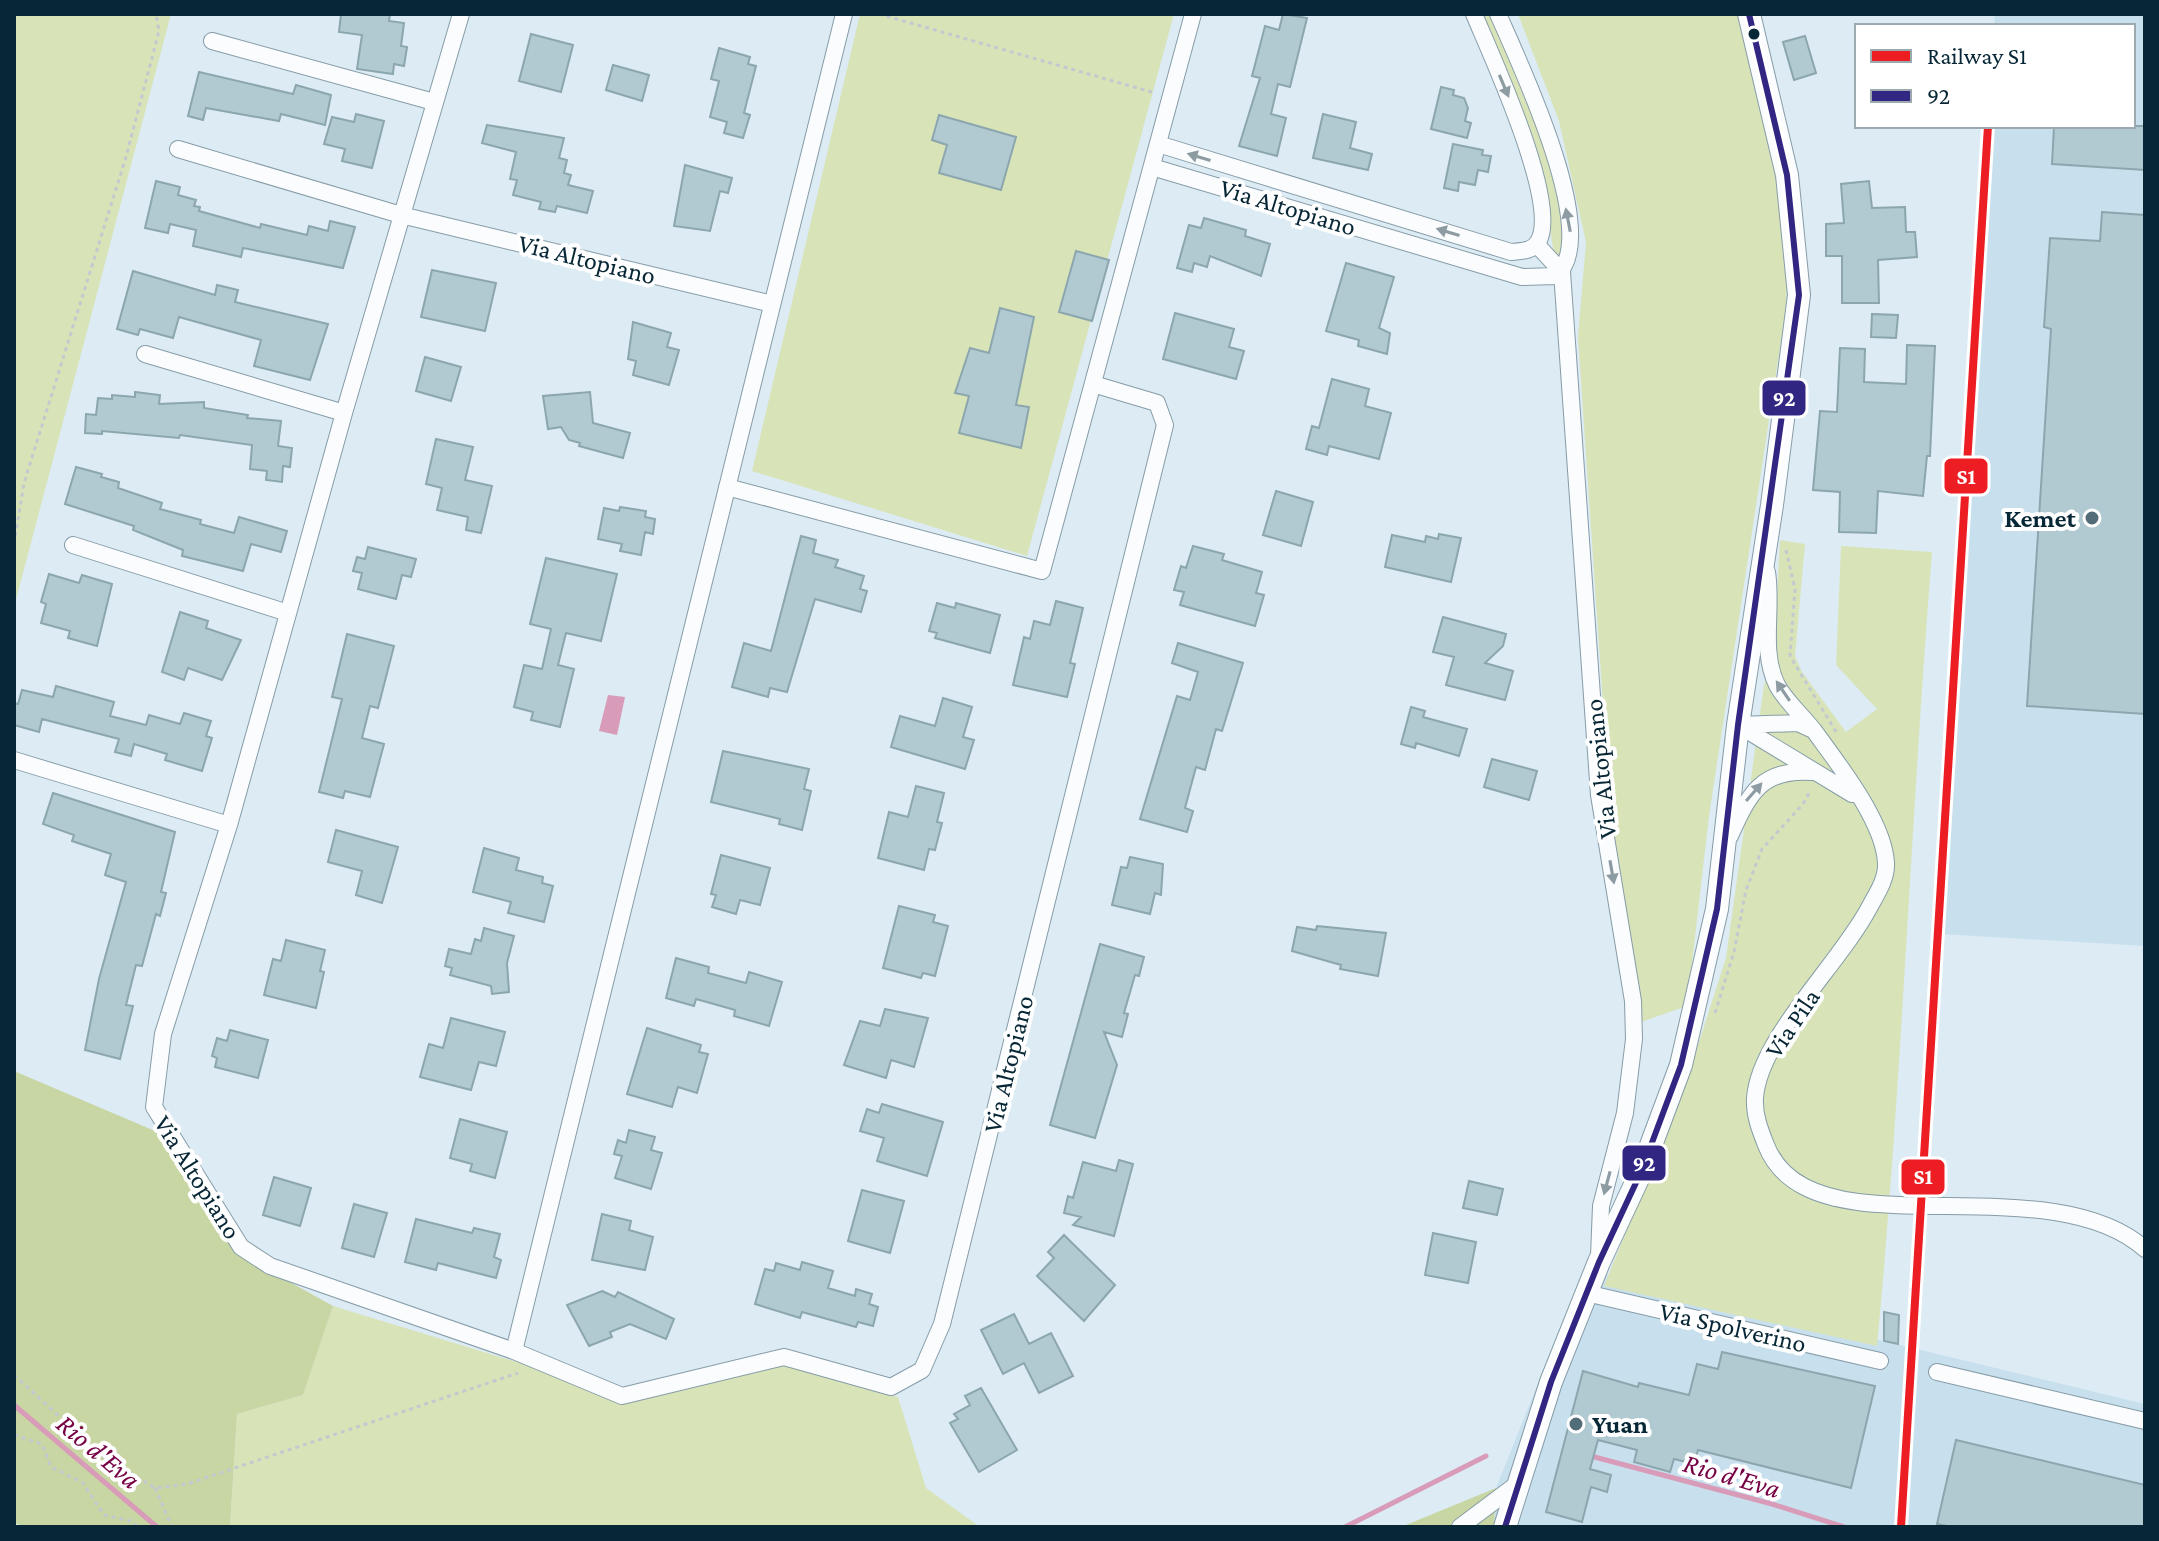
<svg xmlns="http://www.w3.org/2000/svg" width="2159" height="1541" viewBox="0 0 2159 1541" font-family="'Crimson Pro',serif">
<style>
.built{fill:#c8e0ee}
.green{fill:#d8e4b8}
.forest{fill:#c8d6a4}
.water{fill:#d89cb9}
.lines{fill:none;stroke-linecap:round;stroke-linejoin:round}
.stream{stroke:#d89cb9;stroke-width:5}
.building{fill:#b1c9d1;stroke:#8ca6ae;stroke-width:2}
.street-casing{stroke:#869ca8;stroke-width:18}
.secondary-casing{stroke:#869ca8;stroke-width:24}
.path{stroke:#c2cacf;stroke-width:3;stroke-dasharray:4 4;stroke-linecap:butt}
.street{stroke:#fafcfd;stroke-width:16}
.secondary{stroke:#fafcfd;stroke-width:22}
.bus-1-casing{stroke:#fff;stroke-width:12}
.bus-1{stroke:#312783;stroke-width:6}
.rail-1-casing{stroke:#fff;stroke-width:14}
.rail-1{stroke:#ed1d24;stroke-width:8}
.oneway{fill:#8d9ca3}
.bus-dot{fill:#072736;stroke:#fff;stroke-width:3}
.poi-dot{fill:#526c78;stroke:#fff;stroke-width:3}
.labels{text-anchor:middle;stroke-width:8;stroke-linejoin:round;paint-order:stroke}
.street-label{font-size:26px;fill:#072736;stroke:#fff}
.poi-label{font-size:26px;font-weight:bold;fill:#072736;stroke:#fff;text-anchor:end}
.water-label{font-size:28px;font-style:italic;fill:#760044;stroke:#fff}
.line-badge{stroke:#fff;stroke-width:3}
.badge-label{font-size:22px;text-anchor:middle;font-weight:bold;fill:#fff}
</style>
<rect width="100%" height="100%" fill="#dcebf4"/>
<path class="built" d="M1995,14H2145V946L1941,934L1988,126H2133V26H1994Z
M1584,1269L2145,1404V1527H1494L1496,1488Z"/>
<path class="green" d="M14,14H171L14,607Z
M860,14H1174L1027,556L752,471Z
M1482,14H1493C1520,82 1573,185 1560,257L1554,254L1536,146Z
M1518,14H1749L1794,201L1785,314L1709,816L1687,1006L1641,1022L1616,895L1578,337L1586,242L1559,121Z
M1780,540L1805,544L1795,656L1802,672L1846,732L1877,709L1836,665L1841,546L1932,552C1911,816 1902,1082 1877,1346L1604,1286L1684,1089L1726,958L1764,685L1774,653Z
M333,1306L635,1398L768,1361L898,1397L926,1488L980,1527H230L237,1414L303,1395Z"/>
<path class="forest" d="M14,1071L162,1134L241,1255L333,1306L303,1395L237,1414L230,1527H26L14,1523Z
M1496,1488L1494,1527H1401Z"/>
<path class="water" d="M608,695L625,697L617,735L599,731Z"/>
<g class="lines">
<path class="stream" d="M14,1405L157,1527
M1587,1455L1772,1504L1844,1527
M1345,1527L1486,1456"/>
</g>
<path class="building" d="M341,14H390L389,21L404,23L401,46L407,47L404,66L394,64L393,74L357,69L362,35L339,32Z
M1283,14L1307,18L1290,87L1278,84L1271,114L1286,118L1277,156L1239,146L1260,78L1252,76L1265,26L1279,30Z
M531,34L573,45L561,92L519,81Z
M1805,36L1816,73L1794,80L1783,42Z
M719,48L750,57L748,64L756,66L744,113L750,115L743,138L724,133L727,122L710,117L719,81L711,79Z
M613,65L649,75L642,101L606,90Z
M199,72L293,94L296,85L331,95L325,125L281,114L279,121L206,108L203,120L188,116Z
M1441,87L1454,90L1453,95L1464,98L1468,108L1465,121L1471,123L1467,138L1431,129Z
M356,114L384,121L372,168L342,161L345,149L324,144L332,117L354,122Z
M1323,114L1356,122L1350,148L1372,154L1368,170L1313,158Z
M939,115L1016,137L1001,190L939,173L947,145L932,140Z
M487,125L564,138L559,158L567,160L564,173L571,175L568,185L593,191L587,213L557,206L555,212L539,209L541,202L513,195L517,180L510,179L516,152L482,143Z
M2054,126H2145V170L2052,164Z
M1453,144L1483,150L1482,155L1491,156L1488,172L1478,170L1475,185L1459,182L1458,191L1444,188Z
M685,165L732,178L728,193L720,191L710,231L674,226Z
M156,181L180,187L178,195L196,200L194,206L200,207L199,211L260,228L261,224L307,235L309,226L328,231L330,221L355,227L343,268L243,248L241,257L193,246L196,230L170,224L168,233L145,228Z
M1869,181L1872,208L1905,207L1906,232H1915L1917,257L1878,260L1879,303H1842V256H1826V224L1844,223L1841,184Z
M2102,212L2145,215V714L2027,706L2051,329L2044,327L2050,238L2100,241Z
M1204,218L1246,230L1245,236L1270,244L1261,276L1210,256L1207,267L1194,263L1192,272L1177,268L1189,225L1201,228Z
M1076,251L1109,260L1092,321L1059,312Z
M1346,263L1394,277L1379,328L1390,333L1387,354L1358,346L1359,340L1326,331Z
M432,270L496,283L485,331L421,317Z
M133,271L215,295L217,285L238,290L235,302L328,324L310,380L254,366L261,340L179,317L173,338L140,329L138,335L117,329Z
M1000,308L1034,317L1016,405L1029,407L1021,448L959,433L969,396L955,393L970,348L989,353Z
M1175,313L1234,329L1229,347L1244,351L1236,379L1163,359Z
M1872,314L1898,315L1896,338L1871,337Z
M633,322L671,333L667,347L679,350L669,385L633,375L636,361L628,359Z
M1907,345L1935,346L1930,456H1927L1923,496L1878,491L1876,533L1839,532L1840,492L1813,490L1820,411L1837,412L1840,348L1865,349L1864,382L1906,384Z
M425,357L461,367L451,401L416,391Z
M1332,379L1369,389L1365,406L1391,413L1379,459L1329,446L1327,455L1306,449L1312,426L1319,428Z
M135,392L160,395L159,404L204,402V408L248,415L247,418L281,421L278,446L292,448L290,467L283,466L282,482L266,480L267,471L250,469L252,445L180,435L179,438L102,431V434L85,433L86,414L96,415L98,398L112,399V395L135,397Z
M590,392L593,423L630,433L623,458L579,446L580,443L569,440L561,427L548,429L543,396Z
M436,439L473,447L465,480L492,486L481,533L466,530L468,517L437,510L442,488L426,484Z
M76,467L102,474L101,477L119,482L118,488L162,503L160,509L201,520L200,524L234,533L239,517L287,531L281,552L251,544L243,571L182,556L183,550L133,530L134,526L65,504Z
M1276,491L1313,502L1301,546L1263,535Z
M620,507L646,511L645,517L655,519L653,534L645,532L641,555L620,551L622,544L598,539L604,508L619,511Z
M1439,534L1461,538L1451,582L1385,567L1392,535L1425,542L1426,536L1438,539Z
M801,536L816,540L813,553L838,560L835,567L864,576L860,589L867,591L861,612L815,599L787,692L770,688L768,697L732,687L744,643L771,651Z
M1193,546L1224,554L1222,560L1262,572L1256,593L1264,595L1255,626L1180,605L1184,592L1174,590L1181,566L1186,568Z
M368,547L416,559L411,577L402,575L396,599L358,589L362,573L353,571L357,557L365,559Z
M546,558L617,574L601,641L566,633L558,665L574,669L560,727L531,720L533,712L514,707L524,665L542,669L551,629L530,624Z
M49,574L79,583L82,575L112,584L97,646L68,638L70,631L41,623L46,604L41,602Z
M1056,601L1083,608L1070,663L1075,664L1067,697L1013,685L1024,637L1030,639L1034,621L1050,625Z
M937,603L955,608L956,603L1000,615L990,653L935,638L937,633L929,631Z
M180,612L208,621L206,628L241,640L222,680L188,668L184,680L162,672Z
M1443,617L1506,634L1503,646L1485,663L1513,671L1505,700L1446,685L1454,657L1433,652Z
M347,634L394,646L378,708L370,706L362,738L384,744L370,797L345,791L343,798L319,792L342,699L332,697Z
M1178,643L1243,663L1222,731L1216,729L1205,770L1196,767L1185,808L1193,811L1187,832L1140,819L1177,696L1190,700L1198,672L1172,663Z
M56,686L114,702L110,716L146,725L149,715L180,724L184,713L211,721L206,736L212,738L202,771L165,760L167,754L134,744L131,756L115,752L119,739L42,719L39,732L14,725V703L18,704L22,690L53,697Z
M943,698L972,707L963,737L974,740L965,769L891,747L900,716L935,726Z
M1411,707L1425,711L1423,717L1467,729L1459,756L1416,743L1415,748L1401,744Z
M723,751L809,769L804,789L811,791L802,830L779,824L780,819L711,802Z
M1492,759L1537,771L1529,800L1484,787Z
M916,786L944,793L937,822L942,823L935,850L929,849L924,870L878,858L889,812L908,817Z
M53,793L175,832L161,892L166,893L160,916L156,914L142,966L136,965L126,1005L133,1006L120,1059L85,1050L99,979L126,882L105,875L111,854L72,841L74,835L43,824Z
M336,830L398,847L382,903L356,895L362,871L328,862Z
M484,848L519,858L516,870L543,877L542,883L553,886L544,922L508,913L511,902L473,892Z
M721,855L770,868L760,905L740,900L736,914L712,907L716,895L711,894Z
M1130,857L1163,864L1161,895L1155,893L1150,914L1112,905L1121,867L1127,868Z
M899,906L935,915L933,922L948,926L935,976L923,973L921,978L883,968Z
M1317,926L1386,933L1378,976L1340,969L1341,965L1292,951L1297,927L1316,930Z
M484,928L514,936L507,963L509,992L492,994L491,986L450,975L452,968L445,966L449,949L471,954L475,939L481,941Z
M286,940L325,950L320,971L324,972L316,1008L264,995L273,959L281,961Z
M1100,944L1144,957L1139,976L1135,975L1124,1013L1128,1014L1122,1037L1104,1032L1117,1065L1095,1138L1050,1125Z
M676,958L709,967L708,973L746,983L749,972L782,982L769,1026L734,1016L735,1010L696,999L694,1006L666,998Z
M885,1009L928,1018L914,1067L891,1060L886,1078L844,1065L860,1021L880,1026Z
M451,1018L505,1032L496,1066L479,1062L471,1090L420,1077L429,1044L443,1048Z
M647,1028L701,1045L699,1052L708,1054L697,1093L678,1087L672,1107L627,1094Z
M230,1030L268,1040L258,1078L215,1067L217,1058L212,1056L217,1038L227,1041Z
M882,1104L943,1122L927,1176L877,1161L884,1138L860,1131L867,1109L879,1113Z
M460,1119L507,1132L495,1178L470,1171L472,1164L450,1158Z
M629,1130L655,1137L651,1150L662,1153L651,1189L615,1178L622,1156L614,1154L618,1140L626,1143Z
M1119,1160L1133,1164L1114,1236L1073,1225L1081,1217L1064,1213L1068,1196L1073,1198L1083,1162L1116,1171Z
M274,1177L311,1188L300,1226L263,1215Z
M1469,1181L1503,1189L1497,1215L1463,1208Z
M862,1190L904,1201L890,1253L848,1241Z
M354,1204L387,1213L374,1257L342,1248Z
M602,1214L631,1221L629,1230L653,1237L645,1270L592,1260Z
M416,1219L472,1233L474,1228L500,1234L494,1257L501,1260L496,1278L438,1263L436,1270L405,1262Z
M1433,1233L1476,1242L1468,1283L1425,1275Z
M1064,1235L1115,1285L1084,1321L1037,1276L1054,1258L1048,1252Z
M802,1262L833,1271L828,1288L855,1296L856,1289L872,1294L869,1304L878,1307L873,1326L858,1322L856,1327L802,1312L800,1318L755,1304L765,1269L774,1271L776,1263L800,1270Z
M602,1291L615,1297L618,1292L674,1319L666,1339L630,1324L610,1332L612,1337L589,1346L567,1305Z
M1884,1312L1899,1315L1898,1344L1884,1341Z
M1014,1314L1029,1344L1051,1333L1073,1376L1039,1393L1024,1363L1003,1374L981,1330Z
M1722,1352L1875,1386L1851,1488L1698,1450L1694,1464L1674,1459L1670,1472L1634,1462L1637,1450L1598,1440L1590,1469L1611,1475L1607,1492L1591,1487L1582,1522L1546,1512L1583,1371L1638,1387L1639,1383L1689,1395L1697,1364L1718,1369Z
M981,1388L1017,1450L979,1472L950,1423L958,1419L954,1414L970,1405L965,1396Z
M1956,1440L2145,1485V1527H1952L1937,1524Z"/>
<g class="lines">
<g class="street-casing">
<path id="street" d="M461,14L344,413L229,825L163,1034L154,1107L241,1247L270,1266L514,1351L622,1396L784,1357L891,1387L922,1370L942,1324L1165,425L1157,403L1093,384
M212,41L434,102
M1158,144L1511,252C1522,251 1533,251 1538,242C1561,205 1491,55 1474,14
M178,149L401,215L772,304
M1152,167L1522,277L1555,276C1605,241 1518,60 1498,14
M1537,245L1562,272L1599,795L1633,1001L1634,1039L1625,1113L1601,1206L1599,1256
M145,354L344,413
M727,487L1042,571L1193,14
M73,545L288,613
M1767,572C1773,609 1760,651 1777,685C1786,702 1803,716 1815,732C1839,765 1884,822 1886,863C1887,879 1876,895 1869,908C1840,963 1759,1039 1755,1098C1754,1115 1760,1130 1766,1145C1781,1184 1820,1197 1858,1202C1944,1214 2077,1189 2145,1249
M1738,725L1852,794
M1738,725L1798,723L1811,729
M14,760L229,825
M1730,836C1749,794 1761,768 1813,772
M1586,1293L1880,1361
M514,1351L844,14
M1937,1372L2145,1421
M1460,1527L1516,1485"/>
</g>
<g class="secondary-casing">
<path id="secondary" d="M1505,1527L1551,1382L1599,1262L1641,1172L1681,1065L1717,909L1738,725L1772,505L1799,295L1787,175L1749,14"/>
</g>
<path class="path" d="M879,14L1155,93
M14,544L24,483L126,157L159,31L156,14
M1786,550L1795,589L1790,656L1838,735
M1715,1013L1734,952L1746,890L1762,849L1803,804L1811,790
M14,1375L105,1458L155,1488L187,1484L518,1373
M14,1435L42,1444L51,1467L83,1483L104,1515L131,1521L138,1527
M155,1488L172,1527"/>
<use href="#street" class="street"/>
<use href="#secondary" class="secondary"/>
<g class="bus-1-casing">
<path id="bus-1" d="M1505,1527L1551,1382L1599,1262L1641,1172L1681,1065L1717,909L1738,725L1799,295L1787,175L1749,14"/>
</g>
<use href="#bus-1" class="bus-1"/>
<g class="rail-1-casing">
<path id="rail-1" d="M1901,1527L1988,126"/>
</g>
<use href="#rail-1" class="rail-1"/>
</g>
<defs><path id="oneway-solid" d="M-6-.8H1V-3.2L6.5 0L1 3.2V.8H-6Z" transform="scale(2)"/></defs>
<g class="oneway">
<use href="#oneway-solid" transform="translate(1504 86) rotate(67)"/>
<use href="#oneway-solid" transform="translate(1199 157) rotate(-163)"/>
<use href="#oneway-solid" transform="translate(1568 220) rotate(-101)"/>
<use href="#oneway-solid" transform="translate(1448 232) rotate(-163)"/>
<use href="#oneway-solid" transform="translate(1783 691) rotate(-124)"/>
<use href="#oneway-solid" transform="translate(1754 792) rotate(-49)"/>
<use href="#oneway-solid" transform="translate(1612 872) rotate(80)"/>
<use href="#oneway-solid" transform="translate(1607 1183) rotate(105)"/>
</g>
<circle class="bus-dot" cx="1754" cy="34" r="7"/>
<g class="poi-dot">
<circle cx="2092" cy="518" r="8"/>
<circle cx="1576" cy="1424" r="8"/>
</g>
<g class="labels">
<g class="street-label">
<text transform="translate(1288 207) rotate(17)" y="9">Via Altopiano</text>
<text transform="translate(587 259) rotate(14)" y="9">Via Altopiano</text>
<text transform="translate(1600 769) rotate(-96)" y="9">Via Altopiano</text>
<text transform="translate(1792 1023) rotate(-56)" y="9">Via Pila</text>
<text transform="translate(1008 1064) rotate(-76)" y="9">Via Altopiano</text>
<text transform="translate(198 1177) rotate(58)" y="9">Via Altopiano</text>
<text transform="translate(1733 1327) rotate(13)" y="9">Via Spolverino</text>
</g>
<g class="poi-label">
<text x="2076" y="527">Kemet</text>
<text x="1592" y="1433" text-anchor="start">Yuan</text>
</g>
<g class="water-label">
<text transform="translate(99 1451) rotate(40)" y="10">Rio d'Eva</text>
<text transform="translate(1732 1475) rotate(16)" y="10">Rio d'Eva</text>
</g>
</g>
<g class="line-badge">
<rect x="1761" y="379" width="46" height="38" rx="8" fill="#312783"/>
<rect x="1943" y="457" width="46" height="38" rx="8" fill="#ed1d24"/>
<rect x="1621" y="1144" width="46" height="38" rx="8" fill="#312783"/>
<rect x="1900" y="1158" width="46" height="38" rx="8" fill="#ed1d24"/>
</g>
<g class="badge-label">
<text x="1784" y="406">92</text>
<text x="1966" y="484">S1</text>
<text x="1644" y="1171">92</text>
<text x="1923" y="1184">S1</text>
</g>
<rect width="2159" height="1541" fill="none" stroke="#072736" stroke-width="32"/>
<rect x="1855" y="24" width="280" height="104" fill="#ffffff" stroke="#9ca9af" stroke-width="2"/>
<rect x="1871" y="50" width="40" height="12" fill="#ed1d24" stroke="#9ca9af" stroke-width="2"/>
<text x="1927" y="64" font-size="24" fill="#072736">Railway S1</text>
<rect x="1871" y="90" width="40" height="12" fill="#312783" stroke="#9ca9af" stroke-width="2"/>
<text x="1927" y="104" font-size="24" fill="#072736">92</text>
</svg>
